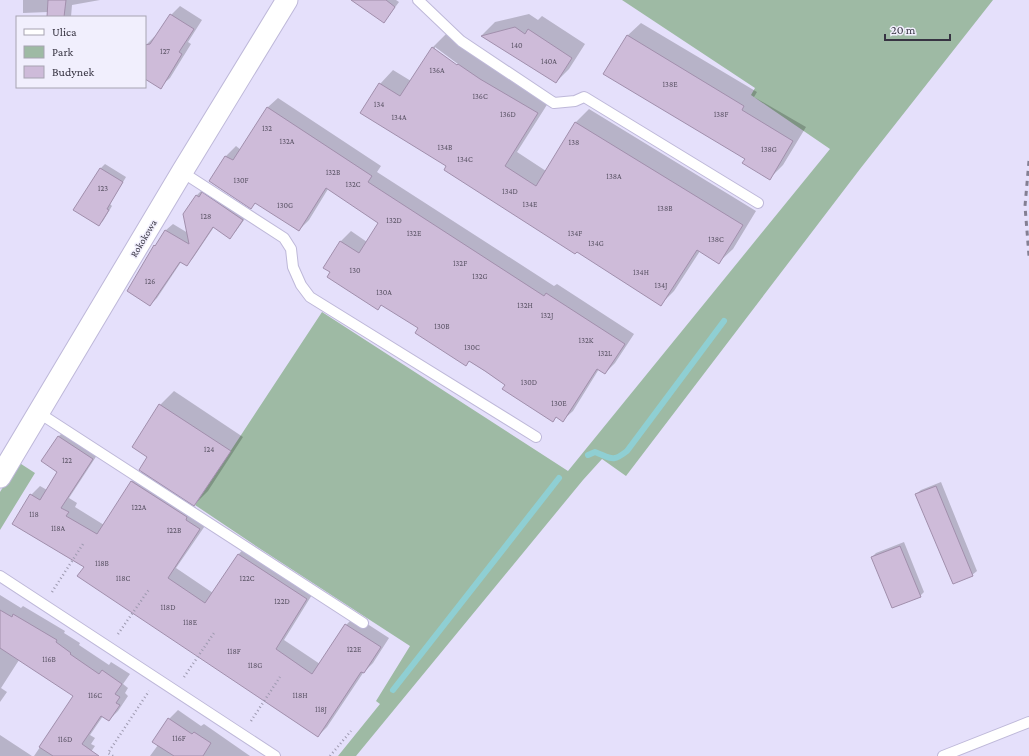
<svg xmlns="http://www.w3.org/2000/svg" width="1029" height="756" viewBox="0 0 1029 756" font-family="'Crimson Pro',serif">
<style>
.green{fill:#9ebaa4}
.shadow{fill:#0003;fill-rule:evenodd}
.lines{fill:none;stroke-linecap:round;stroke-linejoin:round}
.stream{stroke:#8fcfd3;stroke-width:6}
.building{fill:#cebbd9;stroke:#a18fac}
.lane-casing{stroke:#beb8d9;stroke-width:12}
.street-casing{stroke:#beb8d9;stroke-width:23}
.path{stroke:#9d99af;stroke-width:2.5;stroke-dasharray:1 3;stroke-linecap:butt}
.lane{stroke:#fff;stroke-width:10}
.street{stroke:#fff;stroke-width:21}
.rail{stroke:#837f93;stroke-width:3;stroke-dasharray:5 5;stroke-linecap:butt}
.labels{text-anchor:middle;stroke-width:3;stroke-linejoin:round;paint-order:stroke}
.number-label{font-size:8px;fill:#5d5668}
.street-label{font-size:10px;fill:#373442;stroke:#f1effd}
</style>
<rect width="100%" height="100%" fill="#e5e0fb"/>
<path class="green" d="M622,0H993L860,169L626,476L602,459L583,480L356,756H338L380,704L376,701L410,646L262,550L195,505L322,312L568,471L830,149L751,95L755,88Z
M18,462L35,473L0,530V492Z"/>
<path class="shadow" d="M23,0H100L72,5L71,17H48V12L23,13Z
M353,0H396L399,2L384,22Z
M180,6L202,20L188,42L191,44L170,78L160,87L145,78V46L154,37L156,36L171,15Z
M529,14L538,20L542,16L585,44L569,69L556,82L482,35L495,22Z
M641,23L757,92L754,97L806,127L783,165L770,178L746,159L627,36Z
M446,34L550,100L517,152L546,171L576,122L589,109L756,211L733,249L719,262L700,251L674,291L660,305L447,166L380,84L393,70L411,81L433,47ZM435,47L462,67L461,69L435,50Z
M278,98L381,166L377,172L554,286L557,284L634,334L615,363L605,373L599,369L573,411L563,420L557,416L553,421L506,385L419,328L382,304L378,309L324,267L341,241L351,231L367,242L380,222L328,189L309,220L299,230L256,202L251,208L210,181L226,156L236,146L241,150L268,107Z
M105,164L126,177L110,204L112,206L103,221L98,225L74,209L101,168Z
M203,189L249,213L236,231L229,237L214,227L193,258L187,264L181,262L157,298L150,305L155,246L159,242L166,230L173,224L188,233L185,214L197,195Z
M174,391L243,437L208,491L193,506L196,507L194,510L209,520L176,568L213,593L238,555L247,545L315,590L284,640L320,664L346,625L355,616L389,638L373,663L363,673L327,727L318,736L85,566L31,495L40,486L47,490L58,472L59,436L68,427L101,449L69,498L77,503L75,507L104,525L132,481L142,471L148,457L133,447L160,405Z
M941,482L977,571L972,575L916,494L921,490Z
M904,542L924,592L920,596L872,557L876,553Z
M0,595L21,608L23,606L65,631L64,633L80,643L79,645L109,665L111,662L130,674L123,684L128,688L125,693L128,696L118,711L109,720L103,716L90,735L95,738L91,744L95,746L88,756H34L75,695L19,660L1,688L7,692L0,702Z
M178,710L201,726L204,724L250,756H150L158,745L169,719Z
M0,735L32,756H0Z"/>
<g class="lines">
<path class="stream" d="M588,455L595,452C611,458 612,463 627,451L724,321
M393,690L559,478"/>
</g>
<path class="building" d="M48,0H66L64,17H47Z
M351,0H386L395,7L384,23Z
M170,14L194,29L179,52L182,54L161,89L145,79V45L150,44Z
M515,27L525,34L528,29L572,58L556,83L481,36Z
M627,35L744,106L742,110L793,141L770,180L742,163L745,159L603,74Z
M432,47L457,65L458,64L480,79L538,113L505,166L536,186L575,122L743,225L719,264L697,250L661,306L577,252L575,254L444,170L446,166L360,113L379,83L400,96Z
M267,107L372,176L368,182L544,296L546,293L625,344L605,374L597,369L563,422L556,417L553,422L502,389L505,385L485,371L469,361L466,366L415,333L418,328L381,305L378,310L327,277L330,272L323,268L340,241L359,253L378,223L326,188L299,231L255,203L251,209L209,181L225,156L233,160Z
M100,168L123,182L107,209L109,210L99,226L73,210Z
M202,192L243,220L230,239L213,227L187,266L180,262L150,306L127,291L154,245L155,246L165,230L189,244L183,214L196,195L199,197Z
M159,404L231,451L194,506L139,470L147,457L132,447Z
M58,436L93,459L61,508L69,512L66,516L97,534L131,481L187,517L186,520L200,529L168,578L205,603L238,554L307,599L276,649L312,674L345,624L381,647L364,673L361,672L318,737L77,576L84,567L12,524L30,494L40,500L57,472L41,461Z
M936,486L973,576L953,584L915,494Z
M900,546L921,597L892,608L871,557Z
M0,610L12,617L13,614L57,640L56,642L71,653L70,654L99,674L102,670L122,684L115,694L120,697L116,703L120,705L109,721L101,716L82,744L99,756H53L39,747L73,696L0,648Z
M168,718L192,734L194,732L211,743L203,756H174L152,742Z"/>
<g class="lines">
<g class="lane-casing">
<path id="lane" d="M418,0L461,41L554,103L575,101L584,97L586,98L758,203
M182,172L284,238L291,249L293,267L301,285L310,297L536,437
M39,413L363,623
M0,576L275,756
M943,756L1029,722"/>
</g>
<g class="street-casing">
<path id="street" d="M0,477L182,172L287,0"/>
</g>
<path class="path" d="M52,592L83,544
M118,634L150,588
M184,677L214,633
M251,721L280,677
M113,756L108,753L149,691
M330,756L351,731"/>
<use href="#lane" class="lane"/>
<use href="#street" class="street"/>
<path class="rail" d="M1029,161L1025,206L1029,256"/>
</g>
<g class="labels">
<g class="number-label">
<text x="517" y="48">140</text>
<text x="165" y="54">127</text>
<text x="549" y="64">140A</text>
<text x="437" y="73">136A</text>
<text x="670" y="87">138E</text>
<text x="480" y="99">136C</text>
<text x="379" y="107">134</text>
<text x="508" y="117">136D</text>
<text x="721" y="117">138F</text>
<text x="399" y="120">134A</text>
<text x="267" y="131">132</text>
<text x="287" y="144">132A</text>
<text x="574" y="145">138</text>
<text x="445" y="150">134B</text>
<text x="769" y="152">138G</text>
<text x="465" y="162">134C</text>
<text x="333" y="175">132B</text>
<text x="614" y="179">138A</text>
<text x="241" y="183">130F</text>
<text x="353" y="187">132C</text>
<text x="103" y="191">123</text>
<text x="510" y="194">134D</text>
<text x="530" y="207">134E</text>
<text x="285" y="208">130G</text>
<text x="665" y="211">138B</text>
<text x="206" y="219">128</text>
<text x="394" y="223">132D</text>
<text x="414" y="236">132E</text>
<text x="575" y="236">134F</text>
<text x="716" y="242">138C</text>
<text x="596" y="246">134G</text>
<text x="460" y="266">132F</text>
<text x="355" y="273">130</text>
<text x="641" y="275">134H</text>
<text x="480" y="279">132G</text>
<text x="150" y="284">126</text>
<text x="661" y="288">134J</text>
<text x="384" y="295">130A</text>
<text x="525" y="308">132H</text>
<text x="547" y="318">132J</text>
<text x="442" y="329">130B</text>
<text x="586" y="343">132K</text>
<text x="472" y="350">130C</text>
<text x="605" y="356">132L</text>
<text x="529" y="385">130D</text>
<text x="559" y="406">130E</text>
<text x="209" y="452">124</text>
<text x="67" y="463">122</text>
<text x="139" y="510">122A</text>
<text x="34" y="517">118</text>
<text x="58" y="531">118A</text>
<text x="174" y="533">122B</text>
<text x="102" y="566">118B</text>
<text x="123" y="581">118C</text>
<text x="247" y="581">122C</text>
<text x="282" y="604">122D</text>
<text x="168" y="610">118D</text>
<text x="190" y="625">118E</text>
<text x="354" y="652">122E</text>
<text x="234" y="654">118F</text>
<text x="49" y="662">116B</text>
<text x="255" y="668">118G</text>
<text x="95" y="698">116C</text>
<text x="300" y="698">118H</text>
<text x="321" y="712">118J</text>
<text x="179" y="741">116F</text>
<text x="65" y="742">116D</text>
</g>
<g class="street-label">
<text transform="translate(143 238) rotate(-59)" y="4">Rokokowa</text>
</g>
</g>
<rect x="16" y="16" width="130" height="72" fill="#f1effd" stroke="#a7a4b2"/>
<rect x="24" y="29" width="20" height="6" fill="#ffffff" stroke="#a7a4b2"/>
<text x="52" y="36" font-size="12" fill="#373442">Ulica</text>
<rect x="24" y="46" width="20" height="12" fill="#9ebaa4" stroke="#a7a4b2"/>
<text x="52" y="56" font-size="12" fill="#373442">Park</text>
<rect x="24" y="66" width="20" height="12" fill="#cebbd9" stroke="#a7a4b2"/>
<text x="52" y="76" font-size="12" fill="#373442">Budynek</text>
<path d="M885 34v6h65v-6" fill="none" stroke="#373442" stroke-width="2"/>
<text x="891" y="34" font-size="12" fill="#373442" stroke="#f1effd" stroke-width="3" paint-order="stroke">20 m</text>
</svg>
